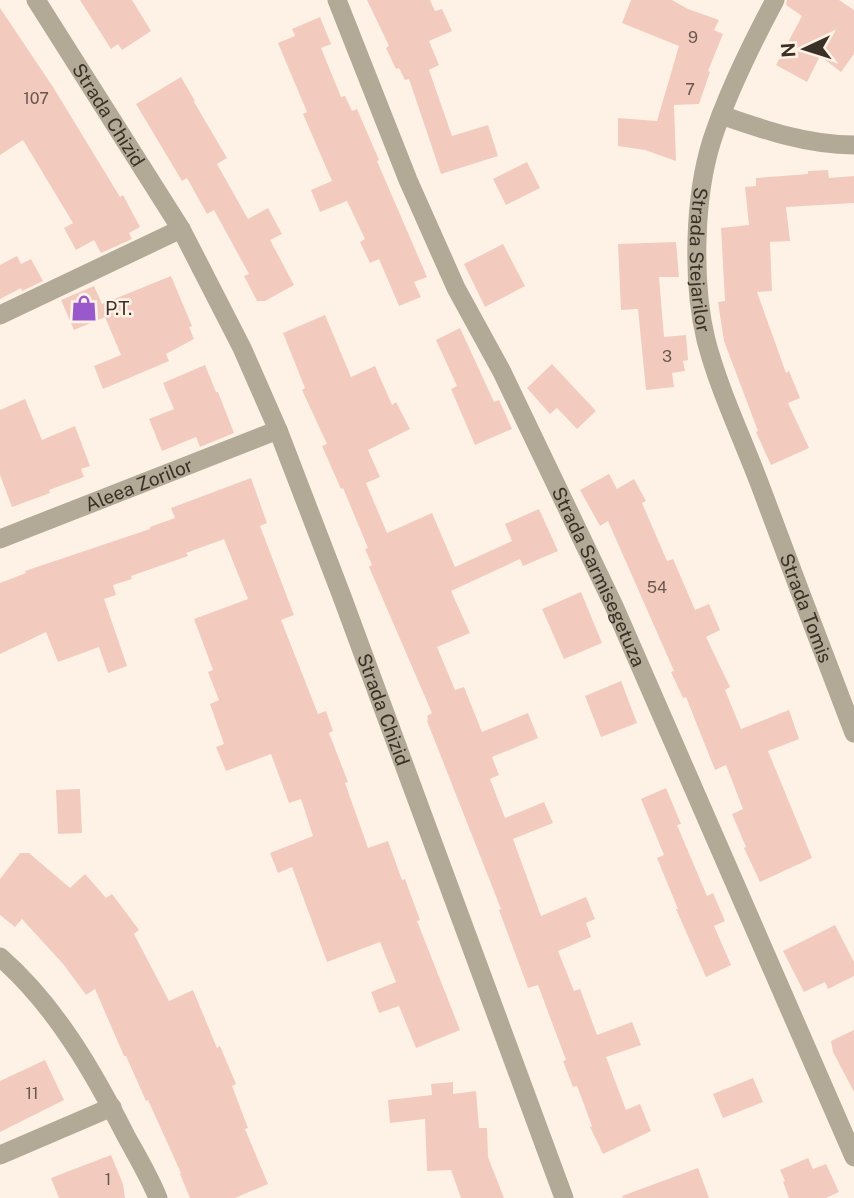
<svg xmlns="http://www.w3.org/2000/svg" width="854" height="1198" viewBox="0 0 854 1198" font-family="'Public Sans',sans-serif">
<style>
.building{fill:#f2cbbe}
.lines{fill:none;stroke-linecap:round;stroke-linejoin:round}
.minor{stroke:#b2aa97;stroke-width:19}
.labels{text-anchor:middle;stroke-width:5;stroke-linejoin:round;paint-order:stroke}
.number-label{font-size:16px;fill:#69574c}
.street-label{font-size:19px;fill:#3b3026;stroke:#fef2e7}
.poi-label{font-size:19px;fill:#3b3026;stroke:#fef2e7;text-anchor:start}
</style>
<rect width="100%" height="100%" fill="#fef2e7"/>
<path class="building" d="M80,0H132L151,31L122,50L118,44L111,49Z
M367,0H430L435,11L442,9L452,31L429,41L439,65L429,70L452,136L488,125L498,156L441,174L409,79L405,80L399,68L396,69L386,48L389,46Z
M631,0H672L688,9L719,20L714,30L723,34L708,71L710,72L699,104L674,105L676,161L645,150L618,146V118L657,121L679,46L622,23Z
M787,0H839L854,10V54L841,72L820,56L807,82L776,65L802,16L786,5Z
M0,8L53,87L120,197L123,195L140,227L129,233L132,239L101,253L94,240L76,250L64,228L73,223L23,140L0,155Z
M320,17L331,44L321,48L341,97L345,96L352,111L357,109L379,160L377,161L427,277L414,282L421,297L399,306L379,259L370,263L360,242L365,239L347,201L320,212L311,190L332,181L303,114L307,112L278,43L295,36L292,29Z
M181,77L195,101L194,102L227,158L217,164L248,219L268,208L282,234L270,240L294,285L265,301H257L244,276L249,274L214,210L207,214L187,178L182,181L136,104Z
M527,162L540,188L506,205L493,179Z
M828,170L829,178L854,176V203L786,207L790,241L770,242L772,291L757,292L786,373L789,371L800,398L788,403L809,448L771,465L756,432L758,431L724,341L718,302L725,301L721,228L749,225L745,187L756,186V178L808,174V171Z
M676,242L679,277H659L664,337L686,335L688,360L683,361L685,371L672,373L674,387L646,390L638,309L621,310L618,244Z
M503,244L525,286L485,307L464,264Z
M17,256L21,264L31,259L43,281L22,291L21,288L0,299V265Z
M171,276L192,326L189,327L194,339L166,354L169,361L103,389L94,366L121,355L105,317L74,330L61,300L94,286L102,304Z
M325,315L351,377L375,366L392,405L396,402L410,429L368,450L380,477L366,483L387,533L432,513L455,567L512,541L505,524L539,509L558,551L523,566L520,559L451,591L470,633L437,647L455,690L464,687L482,732L528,713L538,738L492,757L499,775L490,779L505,818L544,802L553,823L513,839L541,916L586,897L595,919L586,923L591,937L558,951L574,991L580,989L597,1035L632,1022L641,1045L606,1057L626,1110L640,1104L651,1131L603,1154L590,1127L592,1126L577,1086L573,1087L563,1061L566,1060L538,985L528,988L499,910L501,909L427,721L428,720L427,716L432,713L369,567L372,565L365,549L368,548L343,488L341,489L322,446L327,444L302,390L305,388L283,333Z
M460,328L494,402L499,400L512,429L475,445L451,389L457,386L436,340Z
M552,364L596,411L577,429L557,408L550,414L527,388Z
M205,365L216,392H218L234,433L200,447L196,437L162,451L149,419L174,409L163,383Z
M25,399L42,440L75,426L90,466L81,469L84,477L49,490L50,493L12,507L0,475V410Z
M609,474L617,489L634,479L646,501L642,503L667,561L673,559L695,610L709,604L720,630L706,637L730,687L725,690L741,729L789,710L799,739L768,751L812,858L760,882L744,848L746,847L732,814L743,809L726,765L715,770L686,697L683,698L671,672L674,671L608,521L600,526L580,490Z
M251,478L267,523L260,526L294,615L281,620L318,714L326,711L333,731L329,733L348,782L345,783L368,848L388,841L402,880L405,879L420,920L417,921L460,1030L416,1048L399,1006L379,1013L371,992L396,982L380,942L327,962L292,867L278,873L270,853L313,836L301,799L289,803L271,754L226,771L216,747L224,744L210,704L219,700L208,672L213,670L194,619L248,599L224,539L186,553L188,556L131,576L132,579L113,585L116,595L104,599L127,666L108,673L99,647L58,662L46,632L0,654V583L26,573L25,571L150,529V527L175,518L171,508Z
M581,592L602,643L564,659L542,609Z
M621,681L637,723L601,737L585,696Z
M666,788L681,824L677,825L707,896L713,893L725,921L714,926L731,965L706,977L676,909H678L657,858L664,855L641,799Z
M80,789L82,833L58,834L56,790Z
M20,853H29L70,888L85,874L106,898L112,894L139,930L134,934L169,1001L193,990L217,1048L220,1046L236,1084L232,1086L248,1128L245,1129L268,1184L235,1198H190L180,1174L181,1173L148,1100L146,1101L126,1056H124L95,989L86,995L64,965L22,919L15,927L0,915V879Z
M835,925L854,962V976L828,989L825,982L804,992L783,951Z
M854,1030V1092L833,1052L831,1041Z
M45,1060L64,1100L0,1132V1081Z
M753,1078L763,1102L723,1118L713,1094Z
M453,1082V1094L476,1091L479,1128H487L488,1157L504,1198H461L451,1170L427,1171L425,1119L390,1123L388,1100L432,1095L431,1084Z
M111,1155L123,1184L125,1198H59L51,1178Z
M808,1158L813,1169L826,1164L839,1192L826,1198H789L783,1182L785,1181L780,1170Z
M698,1168L709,1198H623L622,1196Z"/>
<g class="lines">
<g class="minor">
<path id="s1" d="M36,0L181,229L242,348L278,430L341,594L564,1198"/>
<path id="s2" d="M337,0L408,180L456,288L502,372L614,606L854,1157"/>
<path id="s3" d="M775,0C751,45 728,91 712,140C694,197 692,282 706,340C719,390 742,437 760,485C791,568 822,650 854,733"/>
<path d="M721,115C764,130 808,145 854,145"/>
<path d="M0,315L181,229"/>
<path id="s4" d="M0,539L278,430"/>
<path d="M0,957C55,1005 93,1071 126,1136C137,1156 149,1176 158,1198"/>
<path d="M0,1155L112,1107"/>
</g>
</g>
<defs>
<g id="shop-bare" transform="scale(2.1)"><path d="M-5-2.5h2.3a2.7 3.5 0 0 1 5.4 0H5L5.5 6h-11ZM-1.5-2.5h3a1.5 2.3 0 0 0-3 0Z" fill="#9a58cd" stroke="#fef2e7" stroke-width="2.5" paint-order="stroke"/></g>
</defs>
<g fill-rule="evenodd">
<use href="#shop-bare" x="84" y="308"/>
</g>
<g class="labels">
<g class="number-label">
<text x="693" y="43">9</text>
<text x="690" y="95">7</text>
<text x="36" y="104">107</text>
<text x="667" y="362">3</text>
<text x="657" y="593">54</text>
<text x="32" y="1099">11</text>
<text x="108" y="1185">1</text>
</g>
<g class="street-label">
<text dy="7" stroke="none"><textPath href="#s1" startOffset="136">Strada Chizid</textPath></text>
<text dy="7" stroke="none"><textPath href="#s3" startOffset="275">Strada Stejarilor</textPath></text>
<text dy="7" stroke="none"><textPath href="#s4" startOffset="149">Aleea Zorilor</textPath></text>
<text dy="7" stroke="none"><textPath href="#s2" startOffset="634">Strada Sarmisegetuza</textPath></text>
<text dy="7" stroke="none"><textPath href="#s3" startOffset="642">Strada Tomis</textPath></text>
<text dy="7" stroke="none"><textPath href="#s1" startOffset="793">Strada Chizid</textPath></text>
</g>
<g class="poi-label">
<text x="105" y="315">P.T.</text>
</g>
</g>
<g transform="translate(805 49) rotate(266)" stroke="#fef2e7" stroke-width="5" paint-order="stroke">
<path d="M0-5L12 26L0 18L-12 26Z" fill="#3b3026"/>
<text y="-10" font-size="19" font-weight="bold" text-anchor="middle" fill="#3b3026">N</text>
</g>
</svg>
